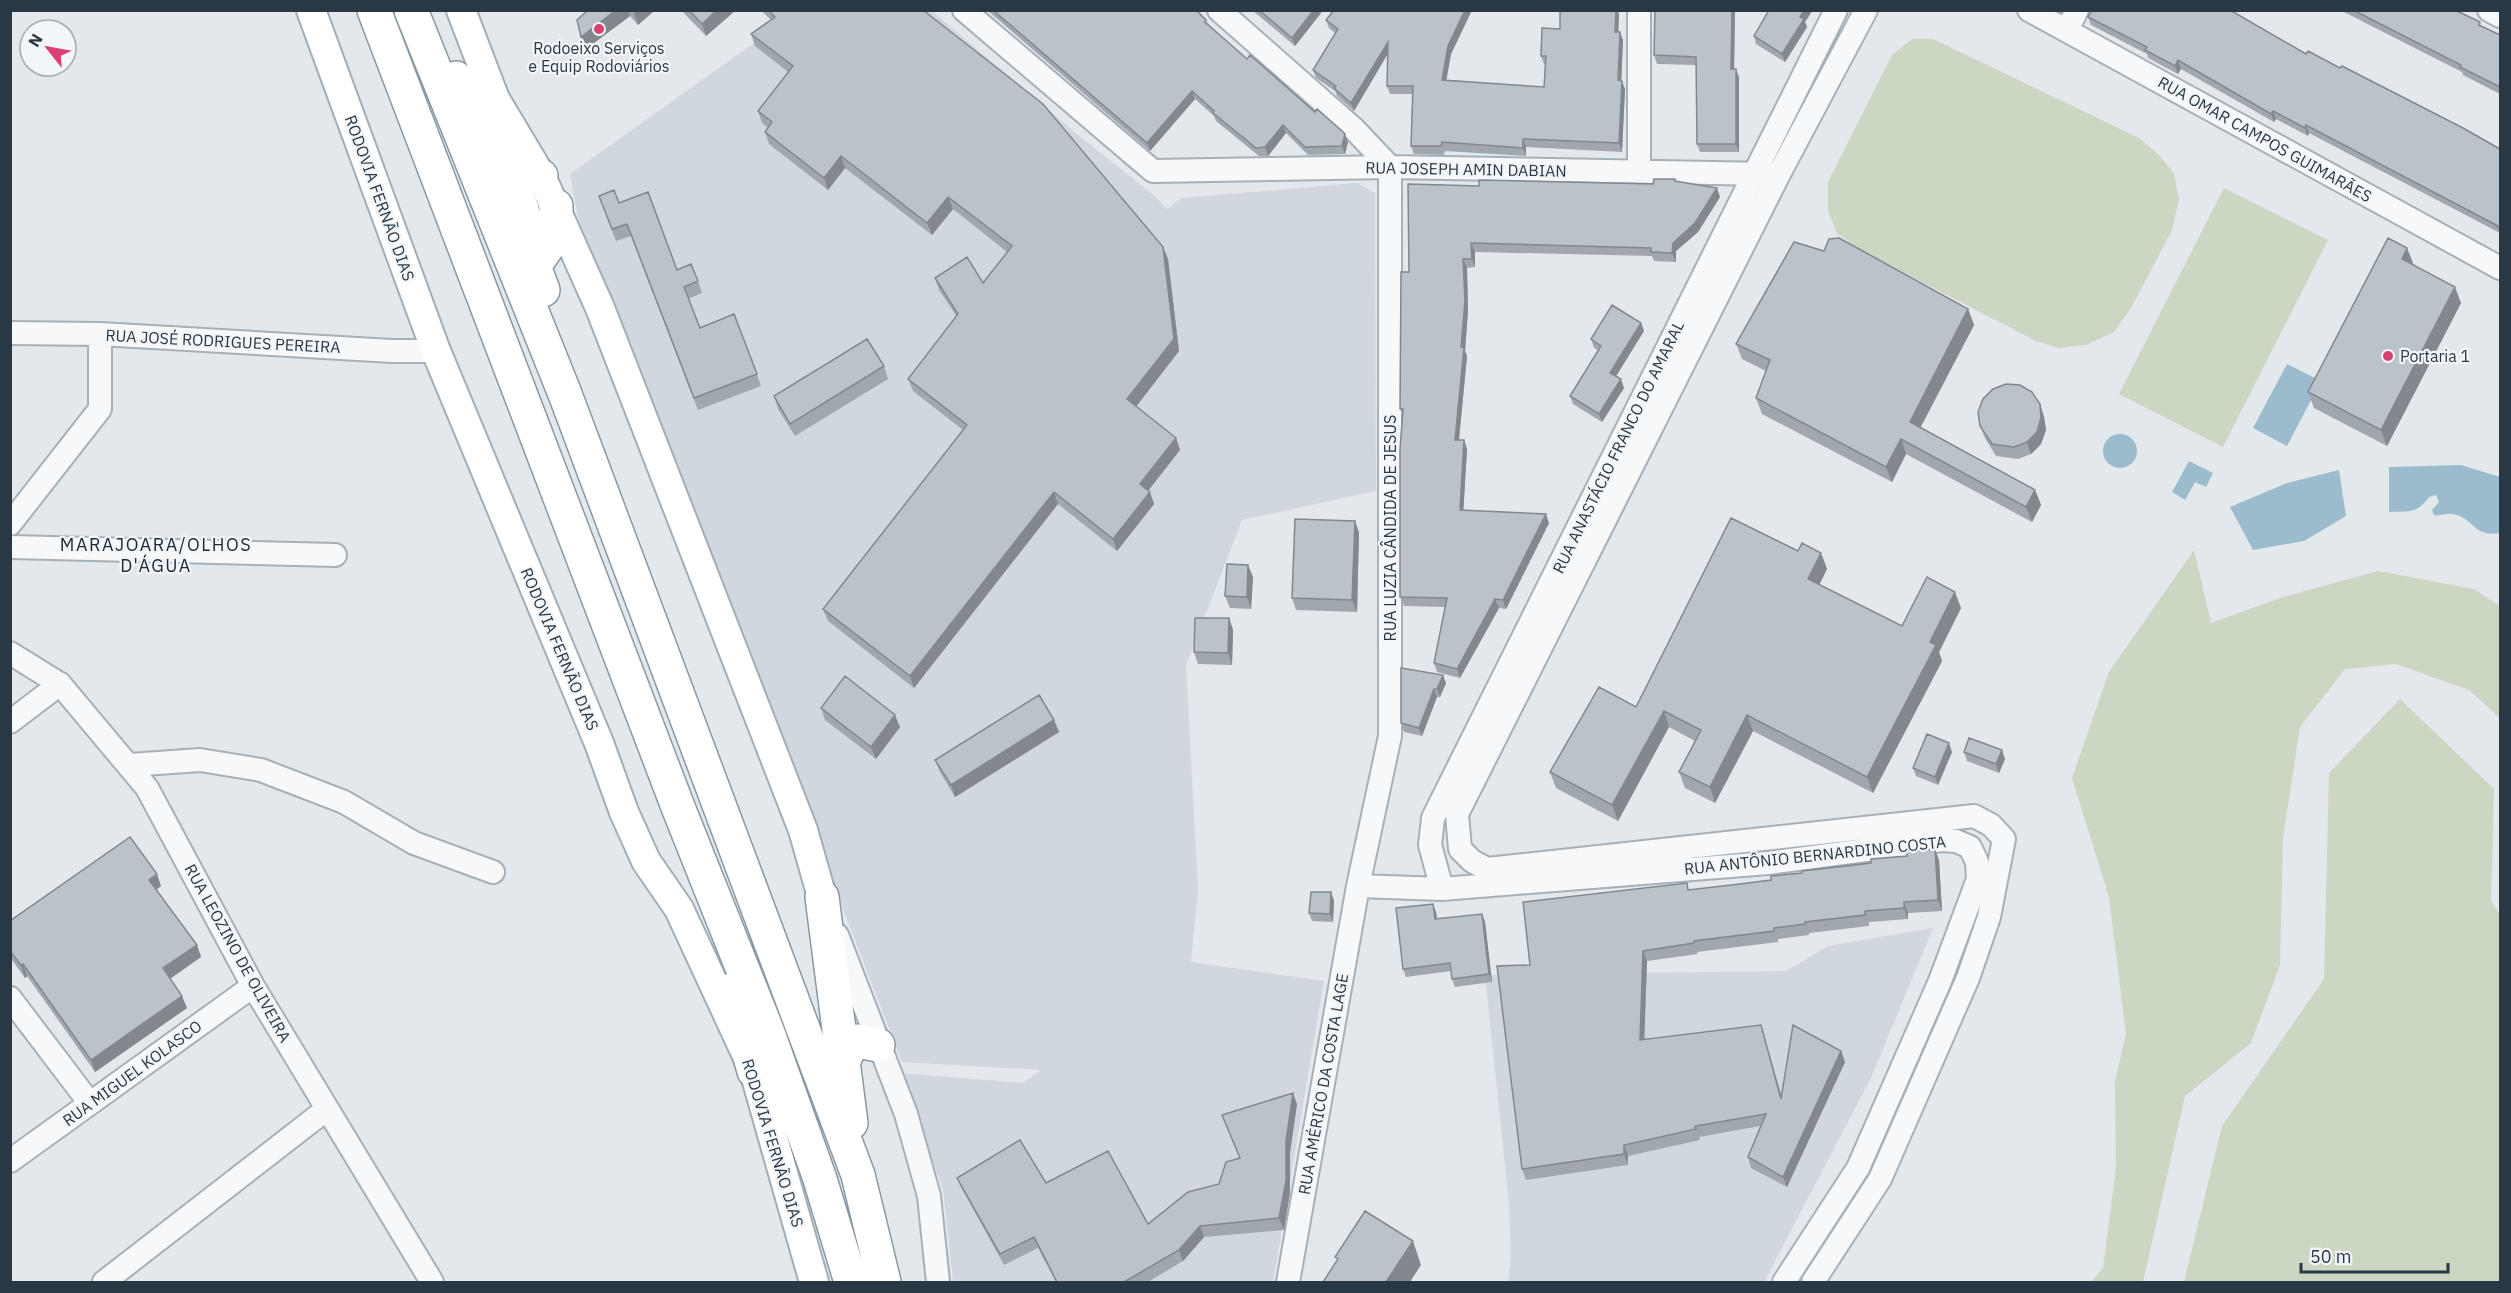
<svg xmlns="http://www.w3.org/2000/svg" width="2511" height="1293" viewBox="0 0 2511 1293" font-family="'IBM Plex Sans',sans-serif">
<style>
.built{fill:#d1d7de}
.green{fill:#cbd6c3}
.water{fill:#9cbcce}
.lines{fill:none;stroke-linecap:round;stroke-linejoin:round}
.minor-casing{stroke:#a7b0b7;stroke-width:26}
.major-casing{stroke:#a1aeb8;stroke-width:32}
.highway-casing{stroke:#8998a3;stroke-width:36}
.minor{stroke:#f6f8fa;stroke-width:22}
.major{stroke:#fff;stroke-width:28}
.highway{stroke:#fff;stroke-width:33}
.wall{fill:#a0a7ae}
.shaded-wall{fill:#82888d}
.building{fill:#bac2ca;stroke:#82888d;stroke-width:1.5}
.poi-dot{fill:#d74270;stroke:#f3f6f9;stroke-width:2}
.labels{text-anchor:middle;stroke-width:4.5;stroke-linejoin:round;paint-order:stroke}
.poi-label{font-size:16px;fill:#293845;stroke:#f3f6f9}
.street-label{font-size:16px;fill:#293845;stroke:#f3f6f9}
.neighbourhood-label{font-size:18px;letter-spacing:1.5px;fill:#1b2936;stroke:#f3f6f9}
</style>
<rect width="100%" height="100%" fill="#e3e8ec"/>
<path class="built" d="M931,10L1077,134L1155,196L1167,209L1181,198L1357,183L1375,193L1376,491L1242,520L1186,665L1198,890L1191,962L1324,981L1273,1282H953L943,1189L899,1073L1023,1083L1041,1070L902,1062L579,223L570,174L799,11Z
M1933,928L1871,1078L1764,1282H1508L1511,1259L1509,1204L1485,975L1786,971L1828,946Z"/>
<path class="green" d="M1912,39H1933L2139,138L2160,156L2174,174L2179,199L2172,230L2131,308L2114,332L2086,345L2059,348L2036,341L1858,249L1837,233L1828,211V182L1892,55Z
M2224,188L2328,240L2223,447L2119,394Z
M2194,550L2211,623L2280,598L2378,571L2474,589L2500,606V718L2469,690L2396,664L2345,669L2300,727L2283,838L2280,965L2251,1043L2185,1096L2143,1282H2091L2103,1268L2116,1168L2115,1081L2126,1034L2109,897L2072,778L2109,672Z
M2400,699L2494,789L2491,901L2500,915V1282H2184L2222,1126L2324,979L2329,773Z"/>
<path class="water" d="M2287,364L2321,381L2287,446L2253,428Z
M2103 451a17 17 0 1 1 34 0a17 17 0 1 1-34 0Z
M2189,461L2213,473L2206,487L2195,482L2185,500L2172,492Z
M2461,465L2500,477V533C2474,538 2474,518 2453,514C2447,513 2440,516 2434,515L2432,510L2439,502L2436,495L2429,497C2417,514 2409,511 2389,512V467Z
M2339,470L2346,516L2304,541L2253,550L2230,507L2287,483Z"/>
<g class="lines">
<g class="minor-casing">
<path id="minor" d="M964,10L1153,171L1390,167L1767,174
M1219,10L1354,129L1390,167V736L1358,886L1288,1282
M2029,10L2500,268
M2489,10L2500,16
M2067,30L2077,10
M1639,171V10
M10,333L100,334L392,351H436
M10,524L100,409V334
M10,547L335,555
M10,653L60,684L147,788L253,986L432,1282
M10,722L60,684
M130,765L200,760L261,770L344,802L414,843L493,872
M1358,886L1442,889L1768,863L1942,840L1956,841L1970,847L1977,862L1978,879L1940,981L1858,1168L1784,1282
M1442,889L1430,845L1433,818L1836,10
M837,935L906,1114L929,1196L938,1282
M10,998L89,1102
M10,1161L253,986
M104,1282L327,1109
M1813,1282L1880,1179L1968,978L1989,917L2004,839L1991,825L1974,816L1487,869L1472,861L1460,849L1457,814L1779,174L1866,10"/>
</g>
<g class="major-casing">
<path id="major" d="M311,10L436,351L599,743L624,812L646,861L679,909L754,1071L814,1282
M461,10L495,99L541,176L600,308L803,830L822,897"/>
</g>
<g class="highway-casing">
<path id="highway" d="M374,10L678,807L767,1030L820,1179L851,1282
M411,10L565,394L858,1175L884,1282
M456,78L503,159L520,170L541,176
M503,159L522,209L534,266L543,290
M534,266L556,235V206
M822,897L851,1123
M731,990L754,1071
M843,1062L851,1045L858,1041L878,1045"/>
</g>
<use href="#minor" class="minor"/>
<use href="#major" class="major"/>
<use href="#highway" class="highway"/>
</g>
<path class="wall" d="M588,10H655L638,25L630,16L586,49L581,37Z
M681,10H736L706,36Z
M761,10H923L1163,247L1168,259L1179,351L1136,406L1176,438L1180,450L1148,491L1154,504L1117,551L1058,504L914,688L828,621L823,609L963,430L913,391L908,379L957,317L939,290L935,278L983,283L1007,252L953,209L932,235L845,168L828,190L769,144L765,132L768,128L762,123L758,111L788,72L755,46L751,34L771,20Z
M987,10H1196L1206,20L1208,25L1247,59L1348,142L1345,154L1308,155L1286,133L1268,156H1259L1216,121L1214,116L1195,99L1150,151Z
M1252,10H1320L1321,13L1295,46Z
M1334,10H1472L1451,54L1446,80L1544,87L1545,64H1544L1541,56L1560,29L1619,14L1618,32L1623,40L1621,81L1625,89L1622,152L1526,147V156L1445,151L1444,155L1414,154L1411,146L1413,94H1390L1387,86V55L1354,111L1337,96L1335,91L1316,78L1313,70L1335,33L1329,28L1326,20Z
M1655,10H1735L1734,69L1739,77V152H1700L1697,144L1696,65L1657,64L1654,55Z
M2340,10H2455L2480,22L2481,26L2500,35V94L2463,75L2462,72Z
M2088,17L2306,54L2340,68L2500,149V236V233L2309,133L2308,136L2276,119L2274,122L2181,69L2178,74L2148,58L2147,54L2091,25Z
M1805,22L1807,27L1785,62L1756,44L1754,36Z
M1676,182L1720,197L1698,232L1676,251V262L1654,261L1652,256L1475,252V267L1467,268L1468,310L1465,351L1467,356L1459,440H1464L1467,449L1463,510L1549,523L1506,609L1499,608L1460,678L1437,672L1434,663L1445,607L1404,606L1400,597L1403,415L1400,409L1409,272L1479,186L1653,184Z
M599,196L619,203L677,270L698,281L702,293L688,299L700,328L734,314L761,386L698,410L631,236L616,241Z
M2413,263V264L2461,303L2387,446L2314,408L2308,392Z
M1968,309L1974,325L1921,427L2035,490L2041,505L2032,522L1906,454L1892,482L1762,414L1756,398L1766,371L1742,359L1736,344Z
M1641,323L1644,331L1616,376L1624,388L1602,422L1573,404L1570,396L1599,351L1594,348L1591,339Z
M884,366L888,379L795,436L778,409L774,396Z
M2040,404L2044,417L2046,430L2041,444L2031,454L2018,459L1996,456L1985,438L1980,426Z
M1355,521L1359,533L1357,612L1296,610L1292,598Z
M1798,551L1821,553L1827,569L1819,585L1902,626L1961,608L1939,652L1942,661L1873,793L1753,731L1715,803L1685,788L1679,772L1695,741L1669,727L1618,821L1556,788L1550,772L1636,707Z
M1253,577L1251,609L1230,608L1225,596Z
M1229,618L1233,630L1232,665L1198,664L1194,652Z
M1401,668L1446,683L1440,697H1437L1422,736L1404,732L1401,723Z
M821,708L900,727L876,759L825,720Z
M1054,720L1059,732L955,797L940,772L935,760Z
M1952,752L1938,785L1916,776L1913,768Z
M1964,752L2005,759L1999,773L1967,761Z
M1939,860L1942,911L1908,913V919L1869,922V926L1809,933V935L1778,939V942L1697,952L1698,954L1647,961L1644,1040L1761,1025L1782,1097L1841,1051L1845,1062L1787,1187L1751,1168L1748,1157L1760,1126L1699,1137L1700,1140L1628,1156V1165L1526,1180L1522,1169L1530,965L1689,890Z
M161,886L156,890L197,945L201,957L170,979L187,1008L95,1072L27,976L25,978L10,957V921Z
M1331,892L1334,901L1333,922L1312,921L1309,913Z
M1436,912L1437,919L1482,914L1485,922L1492,982L1455,987L1452,979L1451,971L1406,977L1403,969Z
M1297,1104L1290,1152V1192L1284,1230L1204,1237L1183,1261L1148,1282H1056L1038,1248L1004,1265L962,1189L957,1178L1148,1224L1219,1184L1240,1158L1222,1115Z"/>
<path class="shaded-wall" d="M616,10H628L630,16L586,49L581,37Z
M636,10H655L638,25L634,13Z
M717,10H736L706,36L702,24Z
M1314,10H1320L1321,13L1295,46L1292,38Z
M1465,10H1472L1451,54L1445,88L1442,80L1448,46Z
M1616,10H1618L1619,14L1618,40L1615,32Z
M1732,10H1735L1734,77L1731,69Z
M1804,10H1813L1805,22L1807,27L1785,62L1782,54L1800,17Z
M1620,32L1623,40L1621,89L1618,80Z
M1388,42L1390,50L1354,111L1351,103Z
M2178,60L2181,69L2178,74L2175,66Z
M1736,69L1739,77V152L1736,144Z
M1622,81L1625,89L1622,152L1619,143Z
M1192,91L1195,99L1150,151L1147,143Z
M2273,111L2276,119L2274,122L2271,114Z
M1283,125L1286,133L1268,156L1265,147Z
M2306,125L2309,133L2308,136L2305,128Z
M1345,134L1348,142L1345,154L1342,146Z
M1523,139L1526,147V156L1523,148Z
M841,156L845,168L828,190L824,178Z
M1717,188L1720,197L1698,232L1676,251V262L1672,253L1673,243Z
M948,197L953,209L932,235L927,223Z
M1471,243L1475,252V267L1472,259Z
M1163,247L1168,259L1179,351L1132,412L1127,399Z
M2407,248L2413,263L2407,275L2402,259Z
M1463,259L1467,268L1468,310L1465,351L1467,356L1458,449L1455,440L1461,347Z
M2455,287L2461,303L2387,446L2381,430Z
M1968,309L1974,325L1915,437L1910,422Z
M1641,323L1644,331L1613,381L1610,373Z
M1621,379L1624,388L1602,422L1599,414Z
M2040,404L2044,417L2046,430L2041,444L2031,454L2027,442Z
M1176,438L1180,450L1144,496L1140,484Z
M1901,439L1906,454L1892,482L1886,467Z
M1464,440L1467,449L1463,518L1460,510Z
M2035,490L2041,505L2032,522L2026,507Z
M1054,492L1058,504L914,688L910,676Z
M1150,492L1154,504L1117,551L1113,539Z
M1546,514L1549,523L1506,609L1503,600Z
M1355,521L1359,533L1357,612L1352,600Z
M1821,553L1827,569L1814,595L1808,579Z
M1248,565L1253,577L1251,609L1247,597Z
M1955,592L1961,608L1939,652L1942,661L1873,793L1867,777L1930,642Z
M1495,599L1499,608L1460,678L1457,669Z
M1229,618L1233,630L1232,665L1228,653Z
M1443,675L1446,683L1440,697L1437,689Z
M1434,689L1437,697L1422,736L1419,728Z
M1664,711L1669,727L1618,821L1612,805Z
M895,715L900,727L876,759L871,747Z
M1747,715L1753,731L1715,803L1710,787Z
M1054,720L1059,732L955,797L951,785Z
M1949,743L1952,752L1938,785L1935,777Z
M2002,750L2005,759L1999,773L1996,764Z
M1935,849L1939,860L1942,911L1938,900Z
M157,874L161,886L153,892L149,880Z
M1331,892L1334,901L1333,922L1330,914Z
M1904,902L1908,913V919L1904,908Z
M1433,904L1436,912L1438,928L1435,919Z
M1482,914L1485,922L1492,982L1489,974Z
M197,945L201,957L168,980L163,968Z
M1643,951L1647,961L1644,1051L1640,1040Z
M23,964L27,976L25,978L21,965Z
M182,996L187,1008L95,1072L91,1060Z
M1761,1025L1764,1036L1785,1110L1781,1099Z
M1841,1051L1845,1062L1787,1187L1783,1177Z
M1293,1093L1297,1104L1290,1152V1192L1284,1230L1279,1218L1286,1141Z
M1624,1145L1628,1156V1165L1624,1154Z
M1200,1226L1204,1237L1183,1261L1179,1250Z
M1413,1241L1421,1265L1410,1282H1386Z"/>
<path class="building" d="M588,10H616L581,37L577,20Z
M689,10H717L702,24Z
M768,10H923L1043,104L1163,247L1174,339L1127,399L1176,438L1140,484L1150,492L1113,539L1054,492L910,676L823,609L967,425L908,379L958,314L935,278L967,257L983,283L1012,246L948,197L927,223L841,156L824,178L765,132L772,122L758,111L793,66L751,34L775,17Z
M993,10H1196L1206,20L1205,22L1247,59L1250,55L1315,112L1317,109L1342,131L1345,134L1342,146L1305,147L1283,125L1265,147L1256,148L1213,113L1214,111L1192,91L1147,143Z
M1259,10H1314L1292,38Z
M1334,10H1465L1448,46L1442,80L1544,87L1546,56H1541L1542,28L1560,29V10H1616L1615,32H1620L1618,80L1622,81L1619,143L1523,139V148L1442,142L1441,146H1411L1413,86H1387L1388,42L1351,103L1334,88L1336,86L1313,70L1338,29L1326,20Z
M1655,10H1732L1731,69H1736V144H1697L1696,57L1654,55Z
M1769,10H1804L1800,17L1804,19L1782,54L1754,36Z
M2092,10H2230L2306,54L2308,51L2340,68L2342,66L2463,128L2500,149V229L2497,227L2498,226L2306,125L2305,128L2273,111L2271,114L2178,60L2175,66L2145,50L2147,47L2088,17Z
M2353,10H2455L2480,22L2479,25L2500,35V87L2460,67L2461,65Z
M1654,179H1675V181L1717,188L1695,223L1673,243L1672,253L1651,252V248L1471,243L1472,259H1463L1465,301L1461,347H1464L1455,440H1464L1460,510L1546,514L1503,600L1495,599L1457,669L1434,663L1447,598L1400,597V449L1403,409H1400L1401,272H1409L1408,184L1479,186V180L1653,184Z
M614,190L619,203L648,192L677,270L691,264L698,281L684,287L700,328L734,314L757,374L694,398L627,224L612,229L599,196Z
M1839,238L1968,309L1910,422L2035,490L2026,507L1901,439L1886,467L1756,398L1770,360L1736,344L1794,242L1824,251L1829,239Z
M2388,238L2407,248L2402,259L2455,287L2381,430L2308,392Z
M1612,305L1641,323L1610,373L1621,379L1599,414L1570,396L1601,346L1591,339Z
M867,339L884,366L790,424L774,396Z
M2006,384L2020,385L2032,392L2040,404L2041,418L2037,432L2027,442L2014,447L1992,444L1980,426L1978,412L1983,399L1993,389Z
M1731,518L1798,551L1802,543L1821,553L1808,579L1902,626L1927,577L1955,592L1930,642L1936,645L1867,777L1747,715L1710,787L1679,772L1701,730L1664,711L1612,805L1550,772L1599,687L1636,707Z
M1295,519L1355,521L1352,600L1292,598Z
M1227,564L1248,565L1247,597L1225,596Z
M1195,618H1229L1228,653L1194,652Z
M1401,668L1443,675L1437,689H1434L1419,728L1401,723Z
M845,676L895,715L871,747L821,708Z
M1039,695L1054,720L951,785L935,760Z
M1927,734L1949,743L1935,777L1913,768Z
M1969,738L2002,750L1996,764L1964,752Z
M130,837L157,874L149,880L197,945L163,968L182,996L91,1060L23,964L21,965L10,951V921Z
M1935,849L1938,900L1904,902V908L1865,911V915L1805,922V924L1774,928V931L1694,941V943L1643,951L1640,1040L1761,1025L1781,1099L1793,1025L1841,1051L1783,1177L1748,1157L1766,1114L1695,1126L1696,1129L1624,1145V1154L1522,1169L1497,966L1530,965L1523,902L1687,883L1688,890L1740,884L1771,880V876L1802,873V871L1871,863V859L1907,856L1906,851Z
M1311,892H1331L1330,914L1309,913Z
M1433,904L1435,919L1482,914L1489,974L1452,979L1450,963L1403,969L1396,908Z
M1293,1093L1286,1141V1181L1279,1218L1200,1226L1179,1250L1124,1282H1057L1034,1237L1000,1254L957,1178L1020,1140L1046,1183L1108,1151L1148,1224L1188,1192L1219,1184L1226,1162L1240,1158L1222,1115Z
M1365,1211L1413,1241L1386,1282H1323L1338,1259L1335,1257Z"/>
<g class="poi-dot">
<circle cx="599" cy="29" r="6"/>
<circle cx="2388" cy="356" r="6"/>
</g>
<g class="labels">
<g class="poi-label">
<text x="599" y="54">Rodoeixo Serviços<tspan x="599" dy="18">e Equip Rodoviários</tspan></text>
<text x="2400" y="362" text-anchor="start">Portaria 1</text>
</g>
<g class="street-label">
<text transform="translate(2265 139) rotate(29)" y="6">RUA OMAR CAMPOS GUIMARÃES</text>
<text transform="translate(1466 169) rotate(1)" y="6">RUA JOSEPH AMIN DABIAN</text>
<text transform="translate(380 198) rotate(70)" y="6">RODOVIA FERNÃO DIAS</text>
<text transform="translate(223 341) rotate(3)" y="6">RUA JOSÉ RODRIGUES PEREIRA</text>
<text transform="translate(1618 447) rotate(-64)" y="6">RUA ANASTÁCIO FRANCO DO AMARAL</text>
<text transform="translate(1390 528) rotate(-90)" y="6">RUA LUZIA CÂNDIDA DE JESUS</text>
<text transform="translate(560 649) rotate(67)" y="6">RODOVIA FERNÃO DIAS</text>
<text transform="translate(1815 855) rotate(-6)" y="6">RUA ANTÔNIO BERNARDINO COSTA</text>
<text transform="translate(238 953) rotate(61)" y="6">RUA LEOZINO DE OLIVEIRA</text>
<text transform="translate(132 1073) rotate(-36)" y="6">RUA MIGUEL KOLASCO</text>
<text transform="translate(1323 1084) rotate(-80)" y="6">RUA AMÉRICO DA COSTA LAGE</text>
<text transform="translate(773 1143) rotate(73)" y="6">RODOVIA FERNÃO DIAS</text>
</g>
<g class="neighbourhood-label">
<text x="156" y="551">MARAJOARA/OLHOS<tspan x="156" dy="21">D'ÁGUA</tspan></text>
</g>
</g>
<rect width="2511" height="1293" fill="none" stroke="#293845" stroke-width="24"/>
<g transform="translate(48 48) rotate(301)"><circle r="28" fill="#f3f6f9" stroke="#a2aab1" stroke-width="1.5"/>
<path d="M0-4.5L10 22L0 15L-10 22Z" fill="#d74270"/>
<text y="-9" font-size="16" font-weight="bold" text-anchor="middle" fill="#293845">N</text>
</g>
<path d="M2301 1263v9h147v-9" fill="none" stroke="#293845" stroke-width="3"/>
<text x="2310" y="1263" font-size="18" fill="#293845" stroke="#f3f6f9" stroke-width="4.5" paint-order="stroke">50 m</text>
</svg>
